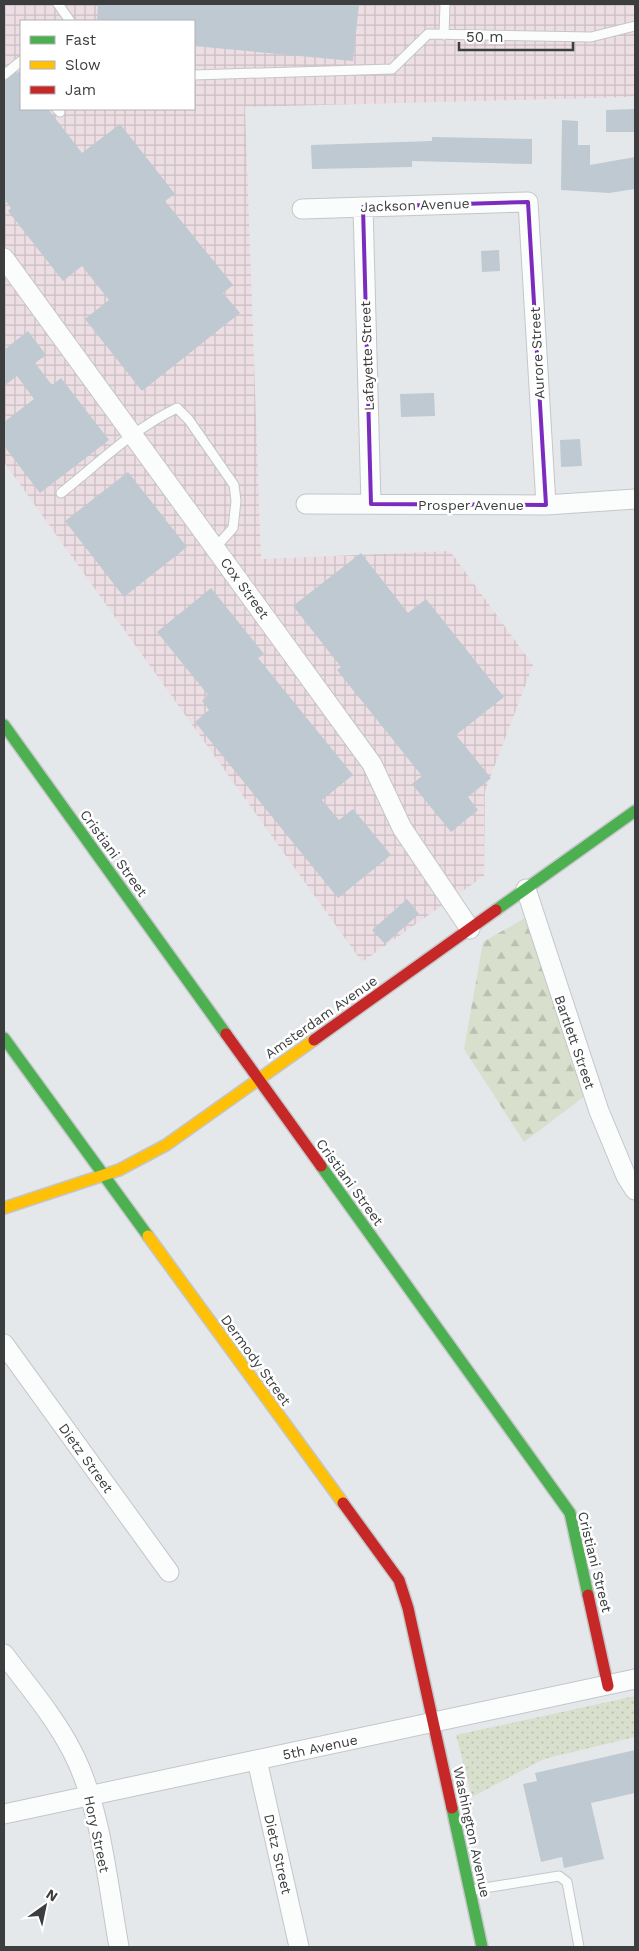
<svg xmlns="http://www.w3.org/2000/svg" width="639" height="1951" viewBox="0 0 639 1951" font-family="'Work Sans',sans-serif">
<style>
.industrial{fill:url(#industrial-grid);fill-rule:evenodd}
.grass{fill:url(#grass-dots)}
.forest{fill:url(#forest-firs)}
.building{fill:#bfc9d1}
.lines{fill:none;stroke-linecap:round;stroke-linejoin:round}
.lane-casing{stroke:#c4c6c9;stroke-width:11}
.street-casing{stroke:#c4c6c9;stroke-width:21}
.fast-casing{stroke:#c4c6c9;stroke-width:14}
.slow-casing{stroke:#c4c6c9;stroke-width:14}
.jam-casing{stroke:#c4c6c9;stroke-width:14}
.lane{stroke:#fbfcfc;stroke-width:9}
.street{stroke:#fbfcfc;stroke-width:19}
.fast{stroke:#4caf50;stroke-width:11}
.slow{stroke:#ffc107;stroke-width:11}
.jam{stroke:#c62828;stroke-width:11}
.marked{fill:none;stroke:#7b2cbf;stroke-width:4;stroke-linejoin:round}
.labels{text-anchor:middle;stroke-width:5;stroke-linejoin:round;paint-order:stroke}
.street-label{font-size:14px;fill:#3b3d3f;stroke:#fff}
</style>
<defs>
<pattern id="industrial-grid" width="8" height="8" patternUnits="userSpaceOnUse" patternTransform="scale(1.25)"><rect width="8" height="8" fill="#ecdee2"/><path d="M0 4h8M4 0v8" fill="none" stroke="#cbbfc3"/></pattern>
<pattern id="grass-dots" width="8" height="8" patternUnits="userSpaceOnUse" patternTransform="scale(1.25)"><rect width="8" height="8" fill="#d8e0cd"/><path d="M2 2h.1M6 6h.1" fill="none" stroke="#bac1b1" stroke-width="1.8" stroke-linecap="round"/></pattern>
<pattern id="forest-firs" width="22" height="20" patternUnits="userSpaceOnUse" patternTransform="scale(1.25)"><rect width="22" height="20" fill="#d8e0cd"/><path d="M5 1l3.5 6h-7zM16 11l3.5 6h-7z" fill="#bac1b1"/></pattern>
</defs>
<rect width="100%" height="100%" fill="#e5e8eb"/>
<path class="industrial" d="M4,4H635V97L245,107L261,559L450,551L533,665L485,791L484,876L362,962L4,462ZM21,21H194V109H21Z"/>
<path class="grass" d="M635,1696V1737L544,1759L472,1797L456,1735Z"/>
<path class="forest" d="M525,918L585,1096L524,1142L464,1049L483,942Z"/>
<path class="building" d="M98,4H359L353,61L194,46V21H97Z
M19,71L21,75V109H48L82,153L120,124L175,194L165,201L233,285L223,293L240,313L142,391L85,319L109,300L82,266L63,281L8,211L11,208L4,199V81Z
M635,109V132H606V110Z
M562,120L578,121V145H590V165L635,157V189L609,193L561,190Z
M432,137L532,139V164L412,161V167L312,169L311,145L432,141Z
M499,250L500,271L482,272L481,251Z
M28,331L46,355L35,363L52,385L61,378L109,440L40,493L4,446V422L34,399L17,376L4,386V350Z
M434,393L435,416L401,417L400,394Z
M580,439L582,466L561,467L560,440Z
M128,472L187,547L124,597L65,521Z
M361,553L408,613L426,599L504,697L456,735L491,778L468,797L478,810L451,832L412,784L422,776L337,670L341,667L293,606Z
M211,588L264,654L258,658L353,775L322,800L339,820L353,809L391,855L338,898L195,722L209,710L202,701L208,695L157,632Z
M407,899L419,914L385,944L372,930Z
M635,1750V1793L591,1803L604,1859L564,1868L562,1857L541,1862L523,1784L537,1781L535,1773Z"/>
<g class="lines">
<g class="lane-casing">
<path id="lane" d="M58,4L70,21
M444,35L445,4
M4,75L21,61
M194,75L392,69L428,34L591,37L635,26
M57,109L60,112
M61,493C99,463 133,429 177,408L189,420L234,485L236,501L233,528L215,548
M472,1890L559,1876L567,1882L579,1947"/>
</g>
<g class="street-casing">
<path id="street" d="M363,207L371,504
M302,209L528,202L546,505
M4,258L372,764L402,828L470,929
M306,504L546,505L635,499
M526,889L599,1111L626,1176L635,1190
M4,1344L169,1572
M4,1654C28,1686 54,1716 72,1751C101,1806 108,1886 119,1947
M257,1760L299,1947
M4,1814L635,1679"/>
</g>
<g class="fast-casing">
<path id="fast" d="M4,725L226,1034
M496,910L635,811
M4,1038L148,1236
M321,1166L570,1513L588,1595
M452,1808L482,1947"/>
</g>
<g class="slow-casing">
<path id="slow" d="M4,1208L119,1170L166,1145L314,1040
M148,1236L343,1503"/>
</g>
<g class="jam-casing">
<path id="jam" d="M226,1034L321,1166
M314,1040L496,910
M343,1503L399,1580L408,1608L452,1808
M588,1595L608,1686"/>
</g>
<use href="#lane" class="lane"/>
<use href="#street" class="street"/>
<use href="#fast" class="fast"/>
<use href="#slow" class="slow"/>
<use href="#jam" class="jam"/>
</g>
<path class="marked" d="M528,202L546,505L371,504L363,207Z"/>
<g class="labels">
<g class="street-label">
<text transform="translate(415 205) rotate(-2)" y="5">Jackson Avenue</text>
<text transform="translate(537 353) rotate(-93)" y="5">Aurore Street</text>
<text transform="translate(367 356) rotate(-92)" y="5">Lafayette Street</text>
<text x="471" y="510">Prosper Avenue</text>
<text transform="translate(245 588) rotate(54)" y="5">Cox Street</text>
<text transform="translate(114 853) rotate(54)" y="5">Cristiani Street</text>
<text transform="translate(321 1017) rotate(-35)" y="5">Amsterdam Avenue</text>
<text transform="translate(575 1042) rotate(71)" y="5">Bartlett Street</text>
<text transform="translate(350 1182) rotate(54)" y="5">Cristiani Street</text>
<text transform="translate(256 1360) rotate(54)" y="5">Dermody Street</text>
<text transform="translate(86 1458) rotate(54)" y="5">Dietz Street</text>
<text transform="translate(595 1562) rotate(76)" y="5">Cristiani Street</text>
<text transform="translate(320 1747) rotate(-12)" y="5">5th Avenue</text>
<text transform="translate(472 1832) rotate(78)" y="5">Washington Avenue</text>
<text transform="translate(97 1834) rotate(78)" y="5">Hory Street</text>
<text transform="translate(278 1854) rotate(77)" y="5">Dietz Street</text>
</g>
</g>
<rect width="639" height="1951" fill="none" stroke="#3b3d3f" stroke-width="10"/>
<rect x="20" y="20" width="175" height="90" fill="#ffffff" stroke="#b1b1b2"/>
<rect x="30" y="36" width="25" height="8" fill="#4caf50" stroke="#b1b1b2"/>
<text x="65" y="45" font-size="15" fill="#3b3d3f">Fast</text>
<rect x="30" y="61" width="25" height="8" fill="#ffc107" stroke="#b1b1b2"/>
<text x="65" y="70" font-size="15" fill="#3b3d3f">Slow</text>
<rect x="30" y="86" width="25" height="8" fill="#c62828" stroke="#b1b1b2"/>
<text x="65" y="95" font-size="15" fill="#3b3d3f">Jam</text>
<g transform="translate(45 1906) rotate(33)" stroke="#ffffff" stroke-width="4" paint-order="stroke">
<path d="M0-4L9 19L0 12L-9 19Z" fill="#3b3d3f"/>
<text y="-8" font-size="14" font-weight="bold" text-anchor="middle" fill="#3b3d3f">N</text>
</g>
<path d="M459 42v8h114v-8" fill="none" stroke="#3b3d3f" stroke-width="2.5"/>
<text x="466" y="42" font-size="15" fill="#3b3d3f" stroke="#ffffff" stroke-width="4" paint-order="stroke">50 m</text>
</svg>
